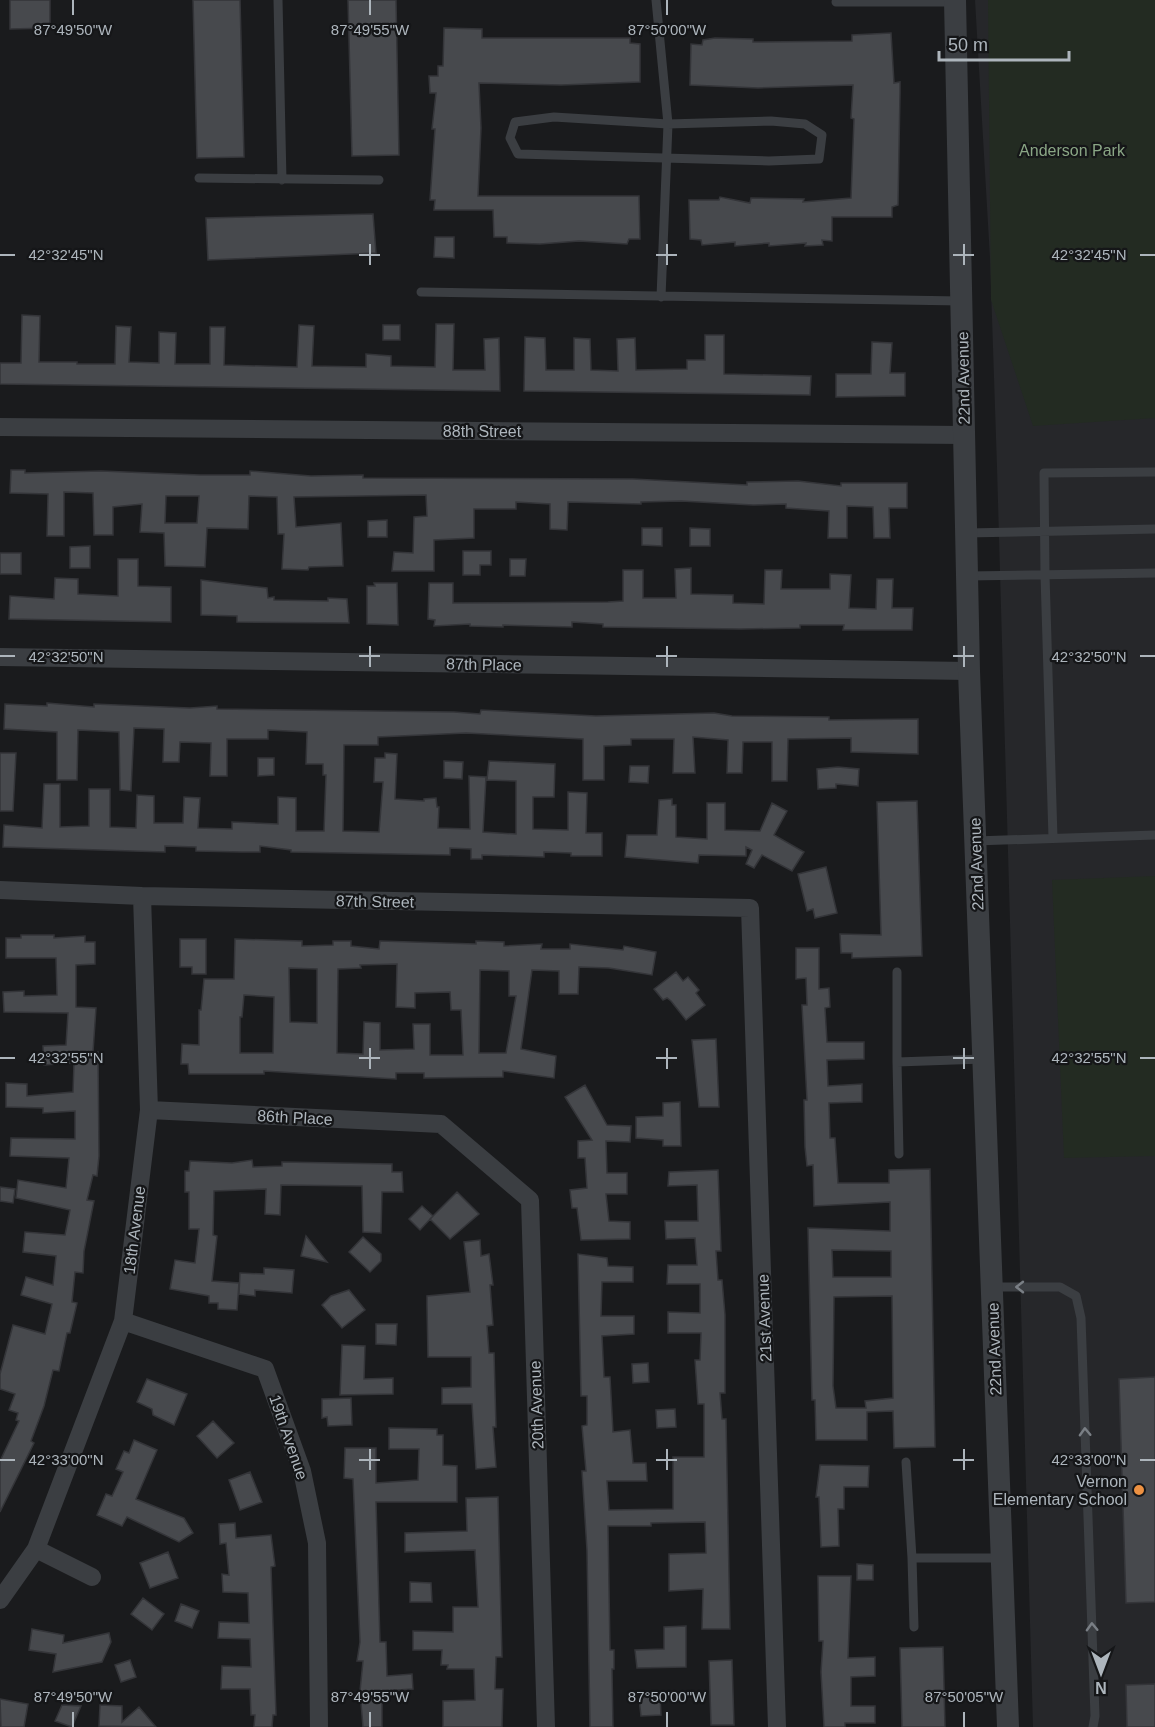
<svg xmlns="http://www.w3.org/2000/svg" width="1155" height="1727" viewBox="0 0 1155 1727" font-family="Arial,sans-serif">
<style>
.built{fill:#26272a}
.green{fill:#232b22}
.building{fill:#47494d;stroke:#343539;stroke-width:1.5;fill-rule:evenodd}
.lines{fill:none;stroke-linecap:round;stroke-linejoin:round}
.service{stroke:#3b3e42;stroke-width:9}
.minor{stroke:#3b3e42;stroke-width:18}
.tertiary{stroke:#3b3e42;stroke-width:22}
.oneway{stroke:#7a7f85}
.ticks{fill:none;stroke:#adb5bc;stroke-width:2}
.poi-dot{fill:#ed9142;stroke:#151618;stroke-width:2}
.labels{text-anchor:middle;stroke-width:4.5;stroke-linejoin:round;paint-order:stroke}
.park-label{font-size:16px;fill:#8aa685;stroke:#151618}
.street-label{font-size:16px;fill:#adb5bc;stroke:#151618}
.poi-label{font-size:16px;fill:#adb5bc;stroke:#151618;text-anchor:end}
.ticks-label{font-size:15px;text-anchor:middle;fill:#adb5bc;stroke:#151618;stroke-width:4.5;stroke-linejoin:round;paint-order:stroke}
</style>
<rect width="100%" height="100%" fill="#1a1b1d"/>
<path class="built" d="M975,0H1155V1727H1033L997,467L990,258Z"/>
<path class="green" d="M988,0H1155V418L1033,426L991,300Z
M1155,876V1156L1064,1158L1052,880Z"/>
<path class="building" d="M10,0H50V28L10,29Z
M193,0H240L244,157L197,158Z
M348,0H396L399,155L352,156Z
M444,28L482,29V38H630V43L640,44V82L561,85L479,83L481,128L478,196H639L640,239H629L627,244L579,241L540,244L507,243V237H494L493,210H434L435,200H430L435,129H432L436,93H430L429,76H438V66H443Z
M891,33L894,83L900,82V92L898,205L892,207V217H832V241L822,240L823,245L805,246L806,243L769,246V243L735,246V242L702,245L701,240L690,239L689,200H719L720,197L750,203L751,198L804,199L803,202L851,198L854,119L851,118L853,85L758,88L690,85L691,44L702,45L703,40L715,38L753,39V42L852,41V35Z
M373,214L376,253L208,260L206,218Z
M435,237H454V258L434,257Z
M22,315L40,316L39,362H77V364H115L116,326L131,327L129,362L159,363V332L176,333L175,364H210V327H225L224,365L297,367L299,325L314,326L312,366L366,367V354L391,356V366L435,367L436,324H454L453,370H485L484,339L499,338L500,391L0,384V363H21Z
M383,325H400V340H383Z
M705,335H724V374L811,376L810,395L524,391L525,337L545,338L546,370H574V338L590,339L591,370L618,371L617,339L635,338L636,370L687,369V360H705Z
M872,342L892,343L890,373H905V396L836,397V374H871Z
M11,470H25V473L101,471L200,475H250V471L311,476L363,475V478L633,479L747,485V482L798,481L841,486V483H907V508H889L890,538H874L873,507L847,506V538H828L829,511L786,508V504L753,505L681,501L641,502V504L568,502L567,530L550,529V504L516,502V509H474V538L434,540V571H392L394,552L413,553L414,517L427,516L426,495L294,497L296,527L341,523L343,566L309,567L308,570L282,569L284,534H278L277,497L249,496L248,529L207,528L205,567L165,566L164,533L140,532L142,504L113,507V535H94L93,493L64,492V536H47L48,494L10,493ZM166,496H199L197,523H165Z
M387,520V537H368V521Z
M642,528H662V546L642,545Z
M690,528L710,529V546H690Z
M90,546V568H70V547Z
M463,551H491V565H480V575H463Z
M0,553H21V574H0Z
M118,559H138V586L171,587V622L9,619L10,596L54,599L55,578L78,579V594L118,596Z
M510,559H526L525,576H510Z
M691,568V594L733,595V603L764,604L765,570H782L781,589H830V574L851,575L849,608L876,609L877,579H893L892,608H913L912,630H843L844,625H800V628L740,629L603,627V624L572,622V627L503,625V627L470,626V624L434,626L435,620L428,619L429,583H453V603L608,602L623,601V570H643V598H676L675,569Z
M201,580L267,588L268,598L274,597V600L328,601V598L347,599L349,623L237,622V616L201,615Z
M374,583H397L398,625L367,624V586H375Z
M47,703L94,707V704L190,708L217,706V709L454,712L480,714L481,710L596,716L714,713L732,716L829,717V720L918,719V754L851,752V738L788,739L787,781H772V742H743L742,773H727L728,740L693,737L695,773H673L674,739H631V745L604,746V780H583V739L466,733L378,737V745H344L343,831L379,832L383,782H374L375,758H385V753L397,754L395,799L424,801V799L436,798L437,807H439L438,828L470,829L469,776L486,777L483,832L516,834V781L487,780L489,761L555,764L554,797H533V829L568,830V792L587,793L586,833H602V856H571V853L544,852V857L482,855V859H471V849L450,848V855L291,852V850L260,846V852H242L196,851V847L165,846V852L3,847L4,825L42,828L44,784H60V827L89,826V789H110V827L136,828L137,795L154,796V823H183L184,797L200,798L198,828L232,829V822L278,824V797L296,798V831H324L326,775H323V764H306L307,732L268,730V739H227V776H210L211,743L180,742L179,762H163L164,729L134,728L131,791L120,790L119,732L78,730L77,780H57V732L4,729L5,704L47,706Z
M0,753H16L13,811H0Z
M258,758H274V775L258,776Z
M444,761L463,762L462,779L444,778Z
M630,766H649L648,783L629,782Z
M838,767L859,769L858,786L836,784V788L818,789L817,769Z
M672,799V805H676V837L707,839V803H725V830L760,831L772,803L787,811L774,835L804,852L792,871L762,855L754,868L746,864L752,850L746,847V856L699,855L698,863L625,857L627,835H657L659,800Z
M917,801L922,956L852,958V953H841L840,934L881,935L877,802Z
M826,867L837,913L815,918L813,909L807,911L798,874Z
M21,935H54V938L85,936V942H95V964L76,965V1007L96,1008L93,1052H98L99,1156L97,1176L93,1175L87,1200L94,1201L84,1251L83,1273L75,1272L72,1302L77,1303L70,1333H67L59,1371L53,1370L44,1406L31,1441L34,1443L0,1512V1461L19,1421L16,1420L18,1413L9,1410L15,1394L0,1389V1374L13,1325L45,1334L52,1304L21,1295L26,1277L53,1285L56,1256L23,1252L25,1232L65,1235L70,1210L16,1198L18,1180L66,1188L69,1158L10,1156L11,1138L75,1139V1111L43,1113V1108L6,1107V1083L27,1084V1096L73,1092L74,1063L44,1065L43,1046L66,1045L68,1013L4,1012L3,992L24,991V996L57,995L56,958H6V938H21Z
M180,939H206V974H192V967H180Z
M235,939L302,941V946L333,945V941H351V946L379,949L380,941L476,944V941L504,942V946L542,944L541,949H570V944L623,950L624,946L656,952L652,975L609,968L579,967L578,994H559V971L532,970L521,1049L556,1056L554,1078L503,1071V1077L424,1078V1073H396V1079L264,1071V1074H189L188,1064H181L182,1044L199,1045V1010H201L204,979H234ZM397,964L396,1007L415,1008V993L450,992L451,1010H461L463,1055H430V1024H413L414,1049L380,1050V1023L364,1022L363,1054L337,1053L338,969L361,968L360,965ZM289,968L317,969V1023L290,1022ZM480,970L509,971V996H516L506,1053H479ZM244,995L274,997L273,1053H240V1017H242Z
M796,948H819V989L829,988L830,1007L825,1008L827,1042H864V1059L827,1060L828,1086L862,1084V1102L829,1103L830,1138H835L838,1183H889V1170L930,1169L935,1447L894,1448L893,1411L867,1412V1440H816L815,1400H812L808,1228L890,1231V1202L814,1206L813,1165L807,1166L805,1147L804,1100H807L802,1005H807L806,978L796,979ZM832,1250L891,1251V1277H833ZM892,1296L893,1398L865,1401L866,1408H836L833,1386L834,1297Z
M676,972L683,981L688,977L699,990L696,993L705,1005L686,1020L671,1001L667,998L663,1000L654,989Z
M716,1039L719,1107H699L692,1040Z
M585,1085L607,1125L631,1126L630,1142L606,1141L607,1173H627V1194H606L609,1221L630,1222V1239L581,1240L577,1208H572L570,1190L587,1188L585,1158H578V1141L592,1140L565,1097Z
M680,1102L681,1146H663V1140L636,1138V1117L663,1116V1103Z
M252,1160L253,1167L282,1166V1162L392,1164V1172H402L403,1192H382L381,1233L363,1232L362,1186L281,1185L280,1215L265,1214L266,1189L214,1191L213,1235L217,1236L212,1281L239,1283L237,1310L218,1309V1303H209V1296L170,1289L175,1260L195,1263L199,1229H189V1192H185V1171H189L190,1161L232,1163Z
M718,1170L721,1251H716L718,1280H722L725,1315V1393H720L722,1419H726L730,1629H702L703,1589L669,1591V1554L706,1553L705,1522L651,1523V1526H608L610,1650H614V1669H612L613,1727H590L587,1550L582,1471H586L582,1426L587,1425V1396H581L578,1254L607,1258L608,1266L633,1267V1282H602L601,1316H634V1334L602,1336L604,1377H610L613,1432L630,1430L633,1463H646L647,1481H607L609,1510L673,1509V1457H704V1404H698L695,1360H700L701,1333H668V1312L700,1313V1284H667L668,1265H697L695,1238L666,1239L665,1221H698L697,1185L668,1186L669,1172Z
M0,1187L15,1189L13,1203L0,1201Z
M457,1192L479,1214L450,1239L430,1219Z
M422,1206L433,1216L420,1230L409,1219Z
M306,1236L327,1262L301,1256Z
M363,1237L381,1254V1261L370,1272L349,1252Z
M480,1240L481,1256L489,1254L493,1285H490L493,1325L487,1326L489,1353H494L496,1427H493L496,1467L476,1469L472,1404H442V1388L471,1387V1357H428L427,1305V1296L470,1292L464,1242Z
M264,1268L294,1270L292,1293L255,1290V1296L239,1294L240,1273L264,1274Z
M349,1290L365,1310L342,1328L322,1305L331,1296Z
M376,1324H397L396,1345L376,1344Z
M342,1345L365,1346L364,1379L393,1378V1394L340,1395Z
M648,1363L649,1382L633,1383L632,1364Z
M1155,1377V1602L1126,1603L1119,1379Z
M147,1379L187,1394L174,1425L153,1415L152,1409L137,1402Z
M351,1398L352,1425L328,1426L327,1417L322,1418V1399Z
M675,1409L676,1427L657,1428L656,1410Z
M213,1421L234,1443L217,1458L197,1436Z
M389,1428L437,1429V1435H443V1465L457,1466V1502H376L380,1642H386L387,1676L412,1674L413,1689L382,1691V1727H363L360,1691L363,1661H357L360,1642L353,1479L344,1478L345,1448H376V1483L418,1480L419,1449H389Z
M134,1440L157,1450L136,1499L184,1518L193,1533L179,1542L127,1517L122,1526L97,1515L106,1494L112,1496L123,1472L116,1469L124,1451L129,1453Z
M820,1465L869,1466L868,1487H844V1509H838L839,1546L821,1547L819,1497H816Z
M250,1472L262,1502L240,1510L229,1480Z
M498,1497L502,1657H496L495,1689H503L502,1727H443V1701L475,1700L474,1669H447L448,1665H441L442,1650H413V1631L453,1632V1607H478L475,1550L405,1552V1533L467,1531L466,1498Z
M235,1523L236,1538L271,1535L275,1566L271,1567L276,1715H273L272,1727H254L255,1715H251L250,1689H221L222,1666L251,1667L250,1639L218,1638L219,1622L249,1623L248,1593L223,1592L222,1574L229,1575L226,1543L220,1544L219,1524Z
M168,1552L178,1578L150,1588L140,1563Z
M857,1564L873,1565V1580H857Z
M818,1576H851L848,1658L875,1657V1676L851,1677V1706H875V1723H845V1727H824L821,1672L823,1641H819Z
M410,1582L431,1583L432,1602H410Z
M143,1598L164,1614L152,1630L131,1614Z
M181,1604L199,1611L192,1628L175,1621Z
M686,1626V1667L637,1668L635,1650L664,1649V1627Z
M32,1629L64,1635L63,1643L109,1633L111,1642L102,1662L53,1672L56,1654L29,1650Z
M943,1647L945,1727H902L900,1648Z
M130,1660L136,1677L121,1682L115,1665Z
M732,1660L734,1725H711L709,1661Z
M1155,1684V1727H1127L1126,1685Z
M660,1696L661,1715L641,1716L639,1698Z
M0,1699L28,1704L24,1727H1Z
M62,1705L81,1706L72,1727L55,1721Z
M100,1705L122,1706V1722L139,1707L156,1727L99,1726Z"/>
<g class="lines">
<path class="service" d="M278,0L282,180
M656,0L668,124L661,297
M836,2H955
M554,117L668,124L771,121L805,124L822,135L819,159L769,161L518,154L510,138L515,122Z
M199,178L379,180
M421,292L961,301
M966,533L1155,529
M967,576L1155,573
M1053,838L1045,575L1044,473L1155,472
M975,841L1155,835
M897,972V1062
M899,1154L897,1062L983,1059
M991,1287H1060L1076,1296L1081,1318L1095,1716L1093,1727
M906,1462L912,1558
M914,1627L912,1558H1001"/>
<path class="minor" d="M0,427L964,435
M0,657L969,671
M0,890L142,896L750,908L777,1727
M149,1110L441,1124L530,1200L546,1727
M123,1321L265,1369L302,1471L317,1543L319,1727
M36,1549L92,1577
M0,1600L36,1549L123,1321L149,1110L142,896"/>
<path class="tertiary" d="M955,0L969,671L1008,1727"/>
</g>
<defs><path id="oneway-chevron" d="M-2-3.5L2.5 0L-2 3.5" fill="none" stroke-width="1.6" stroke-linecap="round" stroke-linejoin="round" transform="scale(1.5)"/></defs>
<g class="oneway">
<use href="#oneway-chevron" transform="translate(1020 1287) rotate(180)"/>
<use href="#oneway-chevron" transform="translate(1085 1432) rotate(-92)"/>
<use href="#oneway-chevron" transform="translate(1092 1627) rotate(-92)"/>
</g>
<path class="ticks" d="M73,0V15M370,0V15M667,0V15M370,244V265M667,244V265M964,244V265M0,255H15M359,255H380M656,255H677M953,255H974M1140,255H1155M370,646V667M667,646V667M964,646V667M0,656H15M359,656H380M656,656H677M953,656H974M1140,656H1155M370,1048V1069M667,1048V1069M964,1048V1069M0,1058H15M359,1058H380M656,1058H677M953,1058H974M1140,1058H1155M370,1449V1470M667,1449V1470M964,1449V1470M0,1460H15M359,1460H380M656,1460H677M953,1460H974M1140,1460H1155M73,1712V1727M370,1712V1727M667,1712V1727M964,1712V1727"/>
<circle class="poi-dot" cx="1139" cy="1490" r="6"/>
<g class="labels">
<g class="park-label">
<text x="1072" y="156">Anderson Park</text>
</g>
<g class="street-label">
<text transform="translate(963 378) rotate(-91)" y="6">22nd Avenue</text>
<text x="482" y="437">88th Street</text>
<text transform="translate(484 664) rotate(1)" y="6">87th Place</text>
<text transform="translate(976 864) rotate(-92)" y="6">22nd Avenue</text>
<text transform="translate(375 901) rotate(1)" y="6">87th Street</text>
<text transform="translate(295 1117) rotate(3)" y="6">86th Place</text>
<text transform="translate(134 1230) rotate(-83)" y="6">18th Avenue</text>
<text transform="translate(764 1318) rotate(-92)" y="6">21st Avenue</text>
<text transform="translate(994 1349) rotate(-92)" y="6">22nd Avenue</text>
<text transform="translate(536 1405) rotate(-92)" y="6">20th Avenue</text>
<text transform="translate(289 1437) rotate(71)" y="6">19th Avenue</text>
</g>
<g class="poi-label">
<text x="1127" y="1487">Vernon<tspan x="1127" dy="18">Elementary School</tspan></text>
</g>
</g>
<g class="ticks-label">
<text x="73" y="35">87°49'50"W</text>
<text x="370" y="35">87°49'55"W</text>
<text x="667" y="35">87°50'00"W</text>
<text x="1089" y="260">42°32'45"N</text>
<text x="66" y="260">42°32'45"N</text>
<text x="1089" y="662">42°32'50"N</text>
<text x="66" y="662">42°32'50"N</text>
<text x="1089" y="1063">42°32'55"N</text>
<text x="66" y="1063">42°32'55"N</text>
<text x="1089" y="1465">42°33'00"N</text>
<text x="66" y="1465">42°33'00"N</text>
<text x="73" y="1702">87°49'50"W</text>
<text x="370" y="1702">87°49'55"W</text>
<text x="667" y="1702">87°50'00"W</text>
<text x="964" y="1702">87°50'05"W</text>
</g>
<g transform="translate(1101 1673) rotate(180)" stroke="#151618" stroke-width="4.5" paint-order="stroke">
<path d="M0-4.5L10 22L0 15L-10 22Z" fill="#adb5bc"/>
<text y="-9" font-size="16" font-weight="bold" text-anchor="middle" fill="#adb5bc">N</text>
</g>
<path d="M939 51v9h130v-9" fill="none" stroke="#adb5bc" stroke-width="3"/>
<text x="948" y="51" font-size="18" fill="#adb5bc" stroke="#151618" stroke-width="4.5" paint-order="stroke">50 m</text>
</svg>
